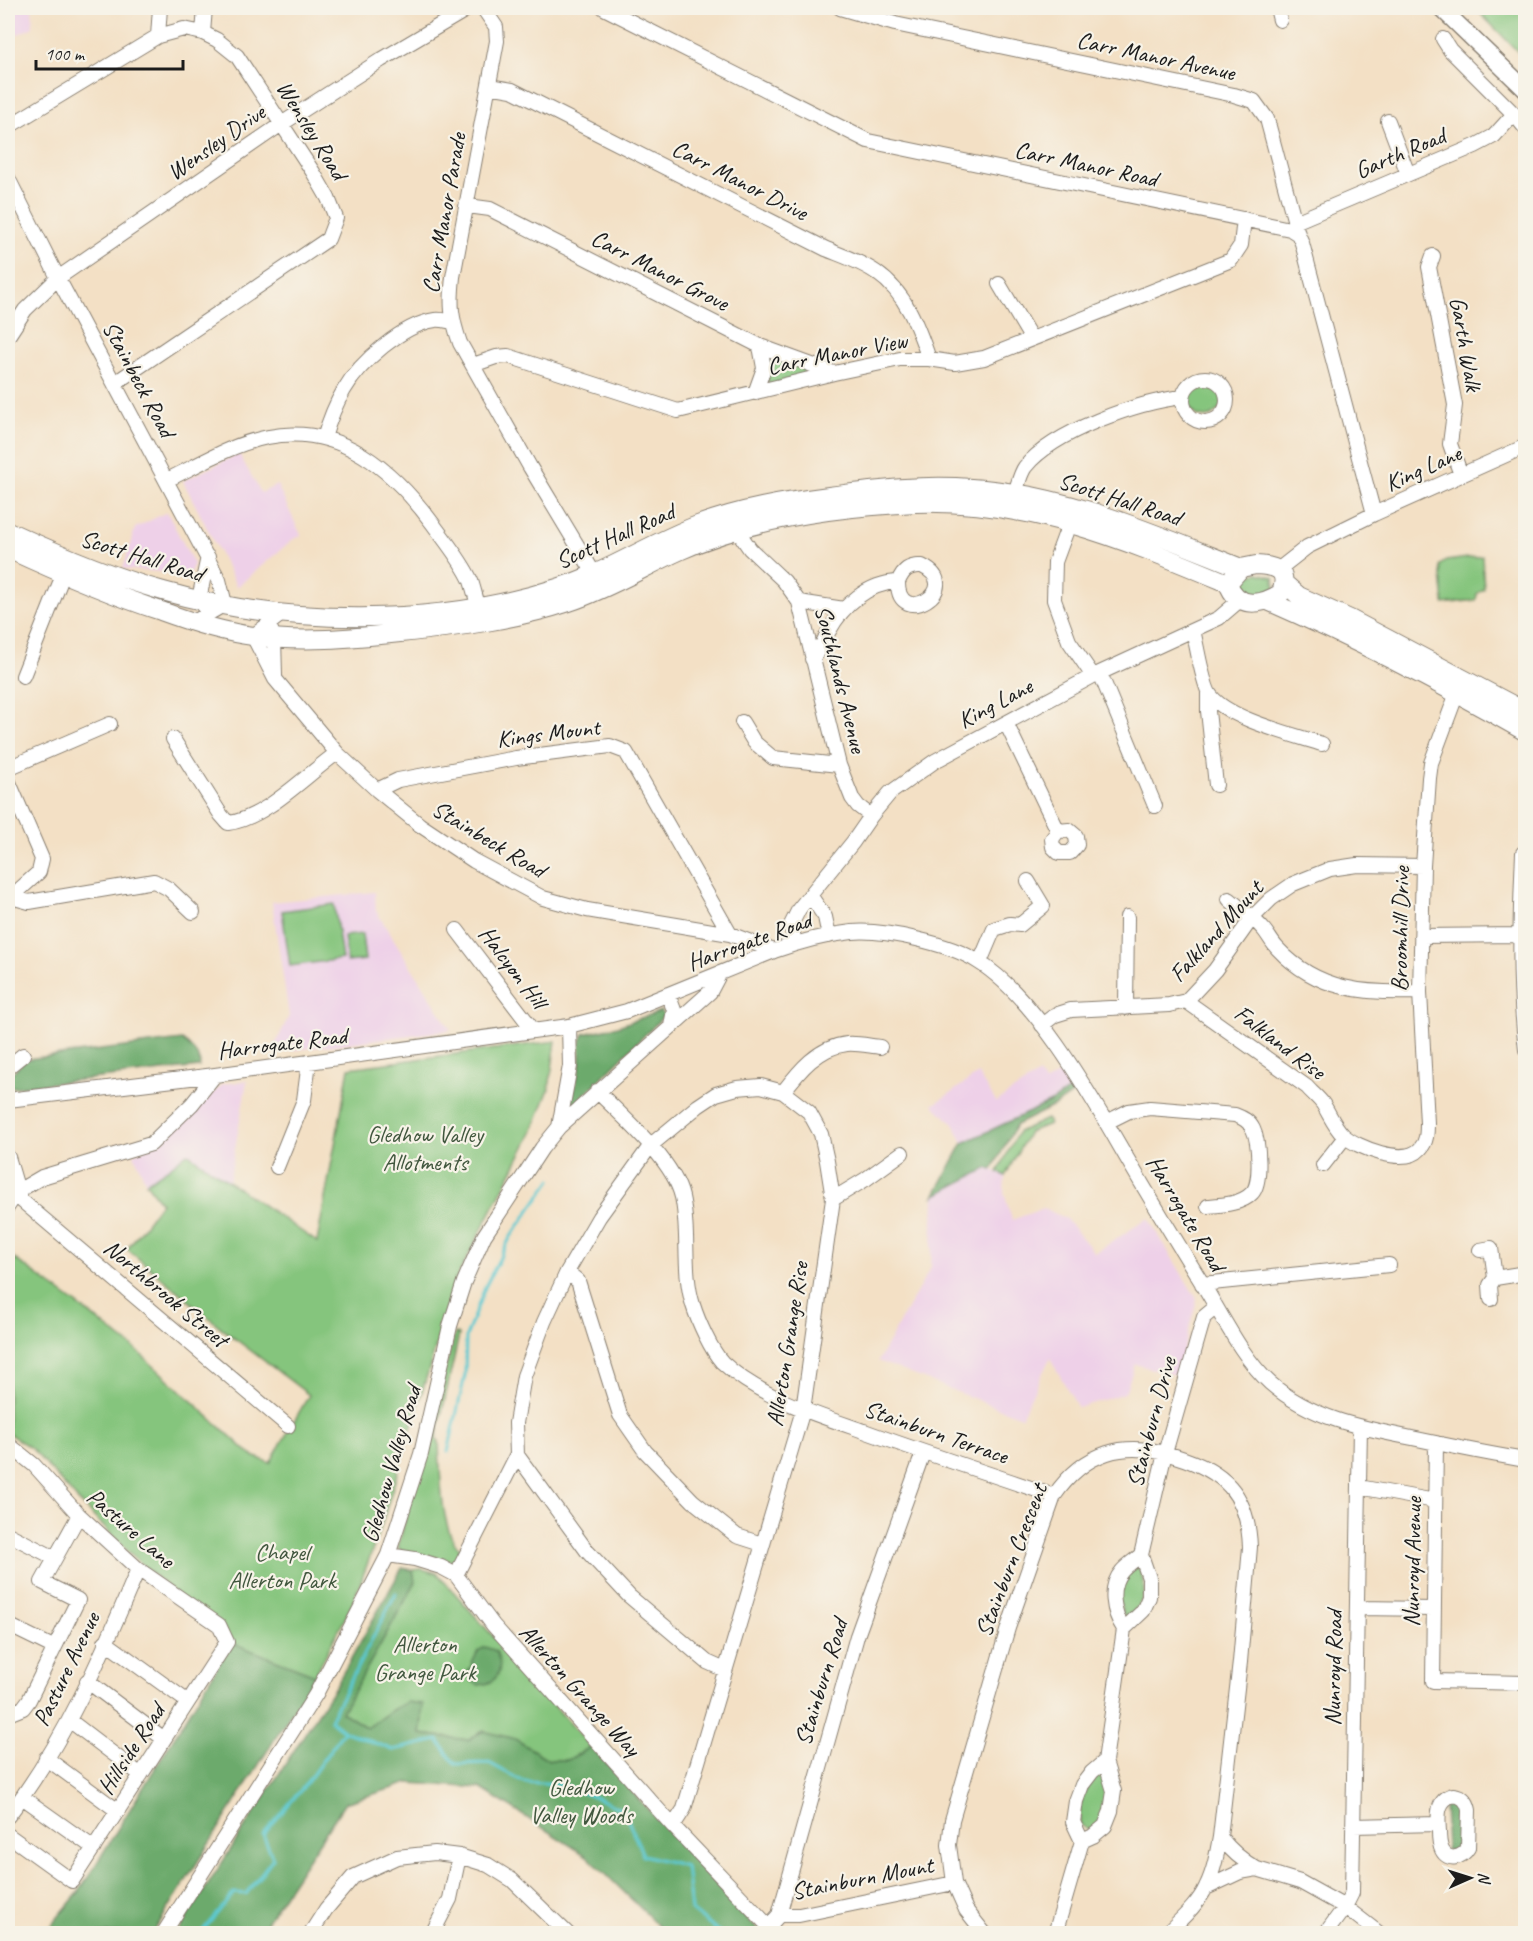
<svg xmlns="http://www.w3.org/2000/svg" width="1533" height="1941" viewBox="0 0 1533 1941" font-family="Caveat,sans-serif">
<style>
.built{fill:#eed0e8}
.green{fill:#85c57d;stroke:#50704c;stroke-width:1.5}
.forest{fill:#6caa6c;stroke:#446344;stroke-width:1.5}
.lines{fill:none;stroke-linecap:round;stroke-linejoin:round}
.stream{stroke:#5cc9d1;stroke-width:3}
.minor-casing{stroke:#887e70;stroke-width:16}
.major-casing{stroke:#887e70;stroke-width:19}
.highway-casing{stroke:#887e70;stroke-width:20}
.minor{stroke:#fff;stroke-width:14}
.major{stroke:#fff;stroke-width:16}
.highway{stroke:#fff;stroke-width:18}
.labels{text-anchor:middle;stroke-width:4.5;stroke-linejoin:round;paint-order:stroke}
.street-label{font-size:24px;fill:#1c1c1c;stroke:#f7f3e8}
.park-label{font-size:24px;fill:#41573e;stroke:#f7f3e8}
</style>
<rect width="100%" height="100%" fill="#f7f3e8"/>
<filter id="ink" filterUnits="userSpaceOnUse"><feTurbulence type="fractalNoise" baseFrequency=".0167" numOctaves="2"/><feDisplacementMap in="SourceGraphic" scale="12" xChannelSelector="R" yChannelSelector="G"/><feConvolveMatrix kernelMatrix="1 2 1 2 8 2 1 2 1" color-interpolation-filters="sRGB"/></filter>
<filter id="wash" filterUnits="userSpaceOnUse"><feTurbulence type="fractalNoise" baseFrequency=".008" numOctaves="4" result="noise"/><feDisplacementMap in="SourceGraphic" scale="24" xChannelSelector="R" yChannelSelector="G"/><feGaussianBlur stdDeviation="1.35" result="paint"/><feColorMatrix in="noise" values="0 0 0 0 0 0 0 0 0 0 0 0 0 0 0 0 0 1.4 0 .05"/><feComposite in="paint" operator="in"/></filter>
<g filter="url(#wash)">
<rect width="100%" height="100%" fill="#f3e0c5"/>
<path class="built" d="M8,8H32L33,27L8,39Z
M239,454L261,493L277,485L301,535L292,540L237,587L183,481Z
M167,512L194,564L189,574L123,569L135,528Z
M375,892L376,911L451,1030L271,1053L289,1016L272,902Z
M1061,1072L1072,1088L1053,1101L963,1143L954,1124L933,1105L978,1074L996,1102L1039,1074L1045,1083Z
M247,1081L229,1182L187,1153L169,1168L146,1183L134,1154L165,1138L223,1084Z
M989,1168L1005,1176L1004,1193L1012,1220L1044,1208L1066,1219L1095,1253L1148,1218L1197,1299L1177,1376L1135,1364L1125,1393L1078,1408L1050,1358L1021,1417L878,1361L931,1267L934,1196Z"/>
<path class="green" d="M1475,8H1525V59Z
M774,356L813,370V375L768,385C766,379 770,367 769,357Z
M1188 400a17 17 0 1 1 34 0a17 17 0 1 1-34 0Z
M1482,556L1484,589L1477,594L1476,600L1444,604L1440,565L1446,561Z
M1258,573L1274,577L1275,589L1245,598L1238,584C1241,576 1250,574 1258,573Z
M334,904L342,959L290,966L282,911Z
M362,934L365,960L347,962L344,936Z
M556,1041L549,1089L531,1135L457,1277L379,1533L352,1605L315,1675L232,1643L140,1563L82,1505L32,1449L8,1433V1254L74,1302L134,1348L251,1455L270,1463L309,1395L225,1331L127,1249L161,1203L146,1183L169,1168L187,1153L317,1242L349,1068Z
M1047,1119L1049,1124L1029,1132L1005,1176L998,1172L1018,1132Z
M455,1333L459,1335L436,1439L439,1441C440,1464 440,1537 461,1549L456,1562L400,1550L398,1547Z
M1137,1566H1139C1147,1590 1147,1601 1127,1618H1125C1119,1606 1117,1587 1125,1575C1128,1572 1134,1569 1137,1566Z
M422,1569L437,1573L591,1747L568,1760H549L515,1739L483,1731L469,1740L420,1734L422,1719L392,1710L367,1728L342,1712L415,1583L413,1570Z
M1097,1777H1103L1107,1780C1107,1797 1109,1825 1088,1830L1080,1824C1078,1809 1083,1785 1097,1777Z"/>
<path class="forest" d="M661,1011L664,1016L572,1107L570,1105L580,1066V1043L584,1034L618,1026Z
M182,1040C190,1045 199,1055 200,1064L199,1067L8,1088V1076L27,1059Z
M1072,1088L1075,1092L1056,1105L1016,1125L992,1170L988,1168L934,1196L963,1143L1053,1101Z
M402,1568L413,1570L415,1583L342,1712L367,1728L392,1710L407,1702L423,1704L420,1734L468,1740L483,1731L515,1739L549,1760H568L591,1747L761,1933H666L587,1856L480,1788L409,1783L345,1803L259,1933H177L336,1685Z
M232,1643L315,1675L153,1933L44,1934L79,1892Z
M485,1647L496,1651C504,1669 499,1684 478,1685L471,1680L468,1672L478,1651Z
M1453,1800L1462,1805L1464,1843L1459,1852L1446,1850L1444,1806Z"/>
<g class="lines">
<path class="stream" d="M448,1452L465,1375L466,1337L485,1287L510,1238L551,1180
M344,1731L330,1720L396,1593
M200,1934L234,1893L246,1894L273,1858L263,1835L305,1785L344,1731L393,1750L438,1740L455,1764L489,1763L524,1782L560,1784L604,1801L624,1811L643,1855L686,1866L691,1910L721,1934"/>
</g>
</g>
<g filter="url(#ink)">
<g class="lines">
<g class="minor-casing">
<path id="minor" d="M483,8L496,27L497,41L453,277C450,305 451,317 460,343L530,467L595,575
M604,8L868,141L1290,229L1298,234L1302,243L1374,514
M840,8L895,24L1234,95L1254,101L1267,119L1298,234
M1277,8L1280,20
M203,33L205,8
M158,36L160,8
M1443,39L1450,50L1514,114L1526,129
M489,86L512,90L826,249C843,256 862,262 877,273C906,293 918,327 929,359
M1388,121L1408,174
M8,127L158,36L184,29L203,33L217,40L237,56L313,172L328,198L336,218L328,239L115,383
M8,178L58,278L219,580L225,604L194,622
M468,206L490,209L760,346L834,373
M1295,222L1475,146L1494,136L1514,114
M1433,256L1429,267L1455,405L1450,444L1461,475
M999,284L1031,338
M8,336L25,310L58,278L283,123L381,60L469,8
M473,365L496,357L508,356L678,411L834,373L900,359H929L955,363L984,358L1231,260L1241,245L1244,219
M1183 400a22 22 0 1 1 44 0a22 22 0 1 1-44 0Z
M755,393L764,368L760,346
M324,438C329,421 335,405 344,390C360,362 402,325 435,320C441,319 447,321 453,322
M167,480C200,464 232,444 268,437C340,423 393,470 433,524C446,542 462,561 471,581C474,590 476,599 479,608
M1015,493C1018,485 1020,474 1025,467C1054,431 1138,402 1183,397
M1072,516L1055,562L1054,600L1069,641L1093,676
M737,530L750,549L784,581L799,602L839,765L852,798L858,806L871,816
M1279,569L1307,547L1374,514L1526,446
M799,602L844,609
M203,606L199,599L208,557
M283,613L253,636L275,679L337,753L377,790L420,825L474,861L543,898L587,910L730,934L774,951
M271,630L274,638L275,676
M1193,630C1197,646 1202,680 1209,693C1224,718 1294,735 1322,744
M812,659C821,651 823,641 829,631C843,605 868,583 898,582C897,630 967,588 922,566C909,565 903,570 898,582
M1100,673L1155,806
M23,676L63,575
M1208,691V711L1216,785
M742,722L754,742L773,758L839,765
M1006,723L1058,831L1052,839L1053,847L1059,853H1070L1077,845L1076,836L1069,830L1058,831
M173,739L221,815L228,823C265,819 307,774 337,753
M8,768L110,724
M8,780L42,859L39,872L8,900
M377,790L398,780L516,758L610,746L626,752L730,934
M1523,853C1520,919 1518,985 1526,1050
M810,895L825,917L829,936
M11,897L29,902L154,881L169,889L193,912
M1229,899C1241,909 1254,918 1264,930C1269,936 1272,943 1278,949C1317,991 1366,994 1420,992
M457,930L534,1031
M1421,936L1521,935
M795,943L791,925L799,909L853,842L871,816L890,793L935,761L1093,676L1219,618L1240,600
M980,962L994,929L1010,924L1020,925L1043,906L1028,881
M668,994L674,1010L671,1026
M1186,1001L1307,1087C1312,1093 1319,1098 1323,1104C1330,1115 1334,1126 1343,1135C1357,1148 1405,1166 1420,1149C1427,1142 1427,1132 1427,1123L1420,992L1423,866L1429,778L1431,763L1457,693
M1126,1008L1127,917
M1042,1025L1055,1015L1071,1010L1169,1005L1186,1001L1215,970L1252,918L1271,899L1293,884L1330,869L1357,865L1423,866
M8,1067L23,1055
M597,1091C623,1117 674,1161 682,1197C690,1232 682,1270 693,1305C698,1321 711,1350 722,1362C759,1397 817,1415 864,1431C927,1454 991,1474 1054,1496
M783,1092C799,1071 818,1047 847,1044C857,1043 870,1046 880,1047
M8,1100L215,1075L569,1026L627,1011L774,951C799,942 825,935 852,932C884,929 950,944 977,961C1035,996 1091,1096 1125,1155C1150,1198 1176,1241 1202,1283C1222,1315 1242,1358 1270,1383C1310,1418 1361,1428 1412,1438C1450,1446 1488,1454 1526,1460
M1107,1122L1129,1111L1150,1108L1235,1115C1243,1118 1249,1121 1253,1129C1259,1141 1262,1183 1252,1193C1242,1204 1222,1205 1208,1206
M559,1127L570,1066L569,1026
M8,1157L18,1191
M1323,1165L1345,1137
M277,1167L304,1100L309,1062
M15,1195L288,1426
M833,1199L866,1179L902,1153
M8,1206L18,1191L42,1177L151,1144L192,1104L215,1075
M1480,1250L1491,1248L1495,1278L1526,1273
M567,1272L578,1281L620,1415L645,1451L693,1501L737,1536L762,1544
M1202,1284L1389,1265
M1491,1299L1490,1285L1495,1278
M1436,1443L1433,1681L1526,1683
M8,1444L34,1465L79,1515L138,1569L219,1625L227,1642L72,1881L8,1835
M517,1455L587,1551L629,1596L707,1662L725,1670
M1359,1487L1435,1501
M8,1534L55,1558
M388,1555L415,1559L441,1567L456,1575L493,1625L673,1826L776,1934
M456,1575L517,1455L516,1423L524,1376L544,1322L567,1272L599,1217L651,1145L698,1106L716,1094L737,1088L761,1086L783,1092L809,1112L821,1134L827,1161L833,1199L803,1410L684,1809L673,1826
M1357,1608L1434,1609
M8,1625L53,1647
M1124,1629L1143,1611L1149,1597V1578L1141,1555L1165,1453L1204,1317L1216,1307
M105,1642L188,1702
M87,1681L164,1739
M8,1714L23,1708L29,1700L78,1600L42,1582L79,1515
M69,1720L141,1775
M46,1758L118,1811
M1453,1795C1462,1796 1467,1800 1469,1810L1468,1848C1462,1858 1448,1862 1442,1850C1439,1844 1439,1837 1439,1831C1438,1817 1436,1800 1453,1795Z
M22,1797L94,1848
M8,1816C64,1744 103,1653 138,1569
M1353,1826L1438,1824
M1220,1837C1231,1851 1241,1860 1257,1869
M1082,1841L1093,1836L1105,1826L1111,1811L1114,1791L1105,1761L1124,1629C1113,1613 1108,1587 1122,1571C1127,1565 1135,1560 1141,1555
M1206,1888L1240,1872L1257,1869L1300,1882L1345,1907L1380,1934
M779,1915H799L954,1883
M769,1926L779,1915L857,1636L923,1453
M163,1934L316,1694L388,1555L421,1454L450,1326L464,1282L484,1236L542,1148L559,1127L710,992L720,973
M310,1934L326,1909L353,1877L397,1857L435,1853L459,1856L488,1865L512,1880L568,1934
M432,1934L450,1899L459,1856
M985,1934L966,1910L954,1883L949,1845L952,1820L1008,1628L1054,1496C1085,1451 1124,1440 1175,1456C1224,1471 1248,1493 1250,1547L1240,1662L1220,1837C1217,1854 1214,1871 1206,1887C1198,1905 1180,1920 1166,1934
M1055,1934L1082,1841L1073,1822L1076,1801L1082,1785L1092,1772L1105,1761
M1325,1934L1345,1907L1352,1893L1360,1427"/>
</g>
<g class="major-casing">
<path id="major" d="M1441,8L1526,90"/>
</g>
<g class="highway-casing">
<path id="highway" d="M8,531C58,554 109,576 163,591C285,626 437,627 557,588C607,573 650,543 698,525C740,509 784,502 829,496C876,490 924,484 971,488C1066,494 1153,533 1241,568
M8,549C58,572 108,594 161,611C191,622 222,632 253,636C302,643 351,638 400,633C457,627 515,620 569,602C608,589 642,568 679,551C751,518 837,507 915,503C1029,499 1125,540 1228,583
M1256,565C1277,566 1289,570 1281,593C1262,605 1237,610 1228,583L1241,568Z
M1285,584L1299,596L1350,619L1526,712
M1268,601C1357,640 1442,684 1526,732"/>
</g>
<use href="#minor" class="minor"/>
<use href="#major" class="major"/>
<use href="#highway" class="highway"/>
</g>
</g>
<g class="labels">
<g class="street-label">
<text transform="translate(1156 56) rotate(12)" y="8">Carr Manor Avenue</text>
<text transform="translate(312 130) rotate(58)" y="8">Wensley Road</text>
<text transform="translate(216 142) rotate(-35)" y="8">Wensley Drive</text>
<text transform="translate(1400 153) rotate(-23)" y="8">Garth Road</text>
<text transform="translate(1086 164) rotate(12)" y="8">Carr Manor Road</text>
<text transform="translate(740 180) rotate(27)" y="8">Carr Manor Drive</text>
<text transform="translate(444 213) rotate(-80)" y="8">Carr Manor Parade</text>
<text transform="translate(660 270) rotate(27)" y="8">Carr Manor Grove</text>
<text transform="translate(1466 344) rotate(80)" y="8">Garth Walk</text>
<text transform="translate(837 353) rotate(-11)" y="8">Carr Manor View</text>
<text transform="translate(139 379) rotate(62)" y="8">Stainbeck Road</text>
<text transform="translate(1423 468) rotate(-24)" y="8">King Lane</text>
<text transform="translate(1120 499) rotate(18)" y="8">Scott Hall Road</text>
<text transform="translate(615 536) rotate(-24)" y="8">Scott Hall Road</text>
<text transform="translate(142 556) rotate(17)" y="8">Scott Hall Road</text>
<text transform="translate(841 679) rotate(76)" y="8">Southlands Avenue</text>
<text transform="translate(995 703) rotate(-28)" y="8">King Lane</text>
<text transform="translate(548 733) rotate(-7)" y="8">Kings Mount</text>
<text transform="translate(489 839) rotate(31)" y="8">Stainbeck Road</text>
<text transform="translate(1400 929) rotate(-89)" y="8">Broomhill Drive</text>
<text transform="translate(1216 931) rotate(-48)" y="8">Falkland Mount</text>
<text transform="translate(749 941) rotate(-20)" y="8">Harrogate Road</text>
<text transform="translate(513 967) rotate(53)" y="8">Halcyon Hill</text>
<text transform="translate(1280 1042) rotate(37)" y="8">Falkland Rise</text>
<text transform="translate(282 1043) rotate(-7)" y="8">Harrogate Road</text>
<text transform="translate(1186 1213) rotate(59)" y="8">Harrogate Road</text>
<text transform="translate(166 1293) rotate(40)" y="8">Northbrook Street</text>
<text transform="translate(787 1344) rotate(-81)" y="8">Allerton Grange Rise</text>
<text transform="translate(1151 1422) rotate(-75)" y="8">Stainburn Drive</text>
<text transform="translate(936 1432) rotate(19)" y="8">Stainburn Terrace</text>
<text transform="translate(391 1464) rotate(-74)" y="8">Gledhow Valley Road</text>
<text transform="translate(131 1528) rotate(41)" y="8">Pasture Lane</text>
<text transform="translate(1011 1560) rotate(-69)" y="8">Stainburn Crescent</text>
<text transform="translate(1412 1562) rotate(-89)" y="8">Nunroyd Avenue</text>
<text transform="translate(1333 1668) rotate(-89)" y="8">Nunroyd Road</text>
<text transform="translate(66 1669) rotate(-64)" y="8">Pasture Avenue</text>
<text transform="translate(821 1682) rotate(-73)" y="8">Stainburn Road</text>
<text transform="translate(580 1690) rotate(48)" y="8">Allerton Grange Way</text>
<text transform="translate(131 1749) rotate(-57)" y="8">Hillside Road</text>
<text transform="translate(862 1878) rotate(-11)" y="8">Stainburn Mount</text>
</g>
<g class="park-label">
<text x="425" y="1142">Gledhow Valley<tspan x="425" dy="28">Allotments</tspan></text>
<text x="282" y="1560">Chapel<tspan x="282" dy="28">Allerton Park</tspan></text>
<text x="425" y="1652">Allerton<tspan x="425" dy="28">Grange Park</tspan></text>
<text x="581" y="1795">Gledhow<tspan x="581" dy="28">Valley Woods</tspan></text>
</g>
</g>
<rect width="1533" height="1941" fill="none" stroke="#f7f3e8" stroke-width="30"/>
<g transform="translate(1470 1878) rotate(87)" stroke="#f7f3e8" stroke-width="4.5" paint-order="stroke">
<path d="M0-4.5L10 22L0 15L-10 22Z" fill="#1c1c1c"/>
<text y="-9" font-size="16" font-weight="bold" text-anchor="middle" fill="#1c1c1c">N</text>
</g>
<path d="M36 60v9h147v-9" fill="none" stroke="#1c1c1c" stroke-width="3"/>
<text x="45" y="60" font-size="18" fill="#1c1c1c" stroke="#f7f3e8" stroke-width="4.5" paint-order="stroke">100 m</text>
</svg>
